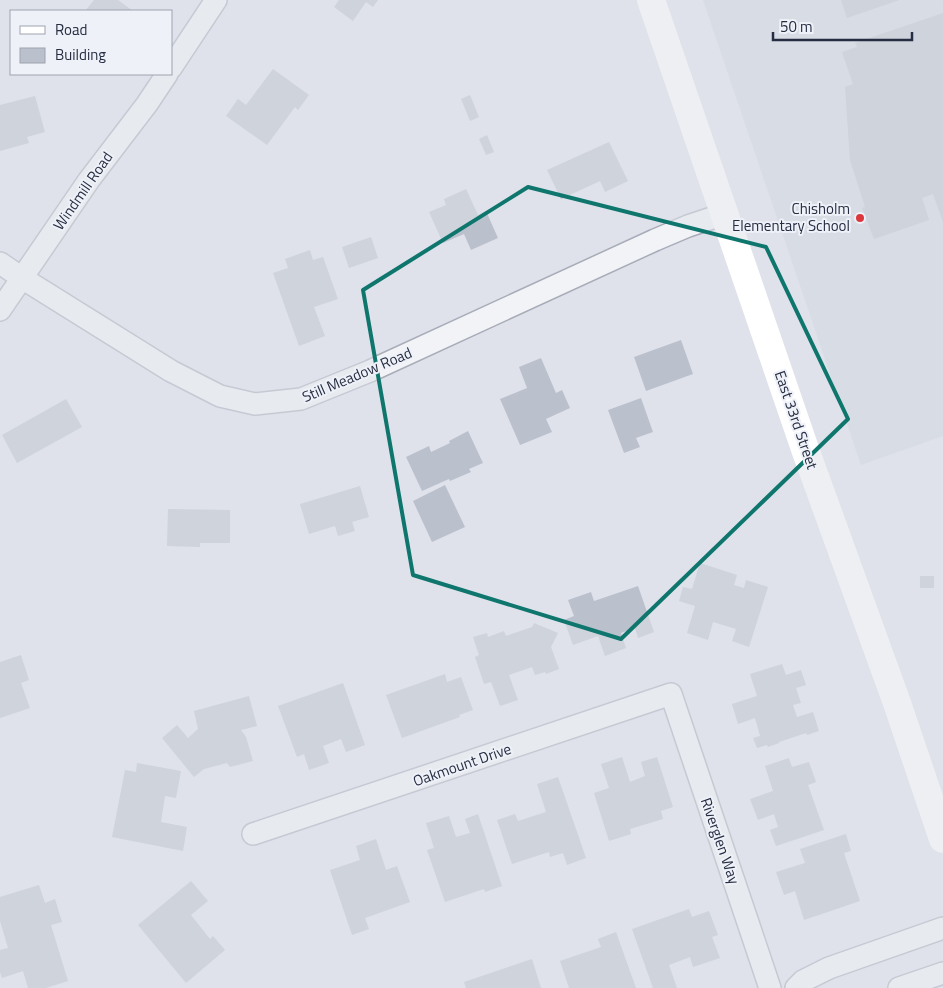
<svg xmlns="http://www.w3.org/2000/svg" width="943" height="988" viewBox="0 0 943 988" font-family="'Titillium Web',sans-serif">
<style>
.built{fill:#d0d4df}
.building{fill:#bbc0cd}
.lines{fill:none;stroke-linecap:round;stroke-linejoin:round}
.street-casing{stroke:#a8acb8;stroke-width:24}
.street{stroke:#f2f3f7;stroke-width:21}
.secondary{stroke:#fff;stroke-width:28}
.marked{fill:none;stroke:#0f766e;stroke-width:4;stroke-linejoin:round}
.poi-dot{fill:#db373d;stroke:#eef1f7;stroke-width:2}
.labels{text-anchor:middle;stroke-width:4;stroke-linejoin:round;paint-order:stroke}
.street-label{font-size:15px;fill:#262d42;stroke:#eef1f7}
.poi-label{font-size:15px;fill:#262d42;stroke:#eef1f7;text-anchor:end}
</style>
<rect width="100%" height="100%" fill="#dfe2ea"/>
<path class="built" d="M703,0H943V436L861,465Z"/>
<path class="building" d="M94,0H118L133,11H85Z
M339,0H378L373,7L366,2L353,21L334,7Z
M841,0H899L847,18Z
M943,13V222L933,194L922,198L929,220L874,239L862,208L865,207L850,160L845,87L853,84L842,52L857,47L855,43Z
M273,69L309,95L298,110L295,107L267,145L226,116L238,99L246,105Z
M470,95L479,117L470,121L461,99Z
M35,96L45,132L27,137L29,143L0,151V105Z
M487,135L494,152L486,155L479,139Z
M609,142L628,181L605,192L600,181L561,199L547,170Z
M466,189L478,215L486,211L498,238L471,250L464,234L443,243L429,212L446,205L444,199Z
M371,237L378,258L349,268L342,247Z
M310,250L313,260L323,257L338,299L314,307L325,336L299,346L273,273L288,268L285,259Z
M681,340L693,374L646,391L634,357Z
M541,358L556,393L562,390L570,408L546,419L552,432L520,445L500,399L527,388L519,367Z
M641,398L653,432L636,438L640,447L624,453L608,410Z
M66,399L82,427L17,463L2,435Z
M468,431L483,463L469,469L471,472L450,481L449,479L422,491L406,457L429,446L431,452L450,443L449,441Z
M445,485L465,527L432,542L413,501Z
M360,486L369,517L352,522L355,531L338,536L335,526L309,534L300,504Z
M168,509L230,510V543H200V547L167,546Z
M700,563L737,575L734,585L744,588L746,580L768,587L749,647L732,641L736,629L713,622L708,640L687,633L695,606L679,601L683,587L692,589Z
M920,576H934V588H920Z
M638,586L654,632L638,638L635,628L621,633L626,648L605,656L598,636L573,645L564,620L574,616L568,600L591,592L594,601Z
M534,623L558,633L551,647L559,669L546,674L545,672L535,675L532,667L509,675L518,700L500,706L491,682L484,684L475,657L479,655L473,637L487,633L488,637L504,631L506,636L532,627Z
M21,655L29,680L21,683L30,708L0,718V662Z
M782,664L786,675L801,670L806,685L796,688L801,703L793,705L797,717L813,712L819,731L807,735L806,733L779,742V743L768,747L767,745L757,748L753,738L760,736L755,718L738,724L732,704L757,696L750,674Z
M445,674L447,682L461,677L473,710L459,715L460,717L402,738L386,695Z
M343,683L365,745L346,752L341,739L323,746L329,763L309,770L304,754L297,757L278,706Z
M249,696L257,726L241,730L246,737L253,761L230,767L227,763L204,769L194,777L162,738L177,725L188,738L198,729L194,711Z
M622,757L630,782L645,776L641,762L657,757L673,807L661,811L663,819L630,829L631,834L609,841L594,793L609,788L601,764Z
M789,758L792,767L809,762L816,782L808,785L824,830L776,846L770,830L778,827L774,814L758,820L750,799L773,791L765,766Z
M137,763L181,771L176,798L165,796L161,822L187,827L183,851L112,837L125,770L136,772Z
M558,777L586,858L567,865L563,853L550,857L549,852L512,864L497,820L515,814L518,821L546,812L537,784Z
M478,814L502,886L485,892L484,889L445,902L427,850L434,848L426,823L449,816L456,837L470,833L465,819Z
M846,834L851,851L844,853L860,901L804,920L795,891L784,895L776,872L805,863L800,849Z
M376,839L386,870L397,866L410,902L365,918L369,929L352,935L330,870L360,860L356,846Z
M191,881L208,901L191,915L210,939L213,936L225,950L186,983L138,925Z
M39,885L45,903L55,899L62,922L51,925L68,981L46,988H28L23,971L2,978L0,972V950L8,948L0,921V897Z
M689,909L692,917L709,911L718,935L712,937L720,958L693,967L690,957L669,965L677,988H653L632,929Z
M616,932L636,988H569L560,961L601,947L598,939Z
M532,959L541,988H466L464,982Z"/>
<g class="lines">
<g class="street-casing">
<path id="street" d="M171,68L216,0
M0,263L22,278L171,371L220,396L255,404L301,399L370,371L655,240L688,226L724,214
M0,310L89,180L147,104L167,74
M253,834L671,694L770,988
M796,988L803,981L829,968L943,928
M899,988L943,973"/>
</g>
<use href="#street" class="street"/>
<path class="secondary" d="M651,0L805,449L897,703L943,839"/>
</g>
<path d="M0 0H943V988H0ZM528,187L766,247L848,419L621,639L413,575L363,290Z" fill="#dfe2ea" fill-opacity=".55" fill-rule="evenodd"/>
<path class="marked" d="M528,187L766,247L848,419L621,639L413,575L363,290Z"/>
<circle class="poi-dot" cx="860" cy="218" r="5"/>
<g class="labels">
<g class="street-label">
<text transform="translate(83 191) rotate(-55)" y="5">Windmill Road</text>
<text transform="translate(357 375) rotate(-23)" y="5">Still Meadow Road</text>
<text transform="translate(796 420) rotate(71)" y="5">East 33rd Street</text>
<text transform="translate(462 765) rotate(-19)" y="5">Oakmount Drive</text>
<text transform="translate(720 841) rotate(71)" y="5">Riverglen Way</text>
</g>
<g class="poi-label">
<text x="850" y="214">Chisholm<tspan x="850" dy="17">Elementary School</tspan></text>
</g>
</g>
<rect x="10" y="10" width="162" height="65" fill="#eef1f7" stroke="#9ea3af"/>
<rect x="20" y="26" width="25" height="8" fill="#ffffff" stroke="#9ea3af"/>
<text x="55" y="35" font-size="15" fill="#262d42">Road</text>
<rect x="20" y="48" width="25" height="15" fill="#bbc0cd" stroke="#9ea3af"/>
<text x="55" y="60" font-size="15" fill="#262d42">Building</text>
<path d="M773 32v8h139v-8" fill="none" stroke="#262d42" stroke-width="2.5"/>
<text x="780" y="32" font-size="15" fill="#262d42" stroke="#eef1f7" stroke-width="4" paint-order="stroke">50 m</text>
</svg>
